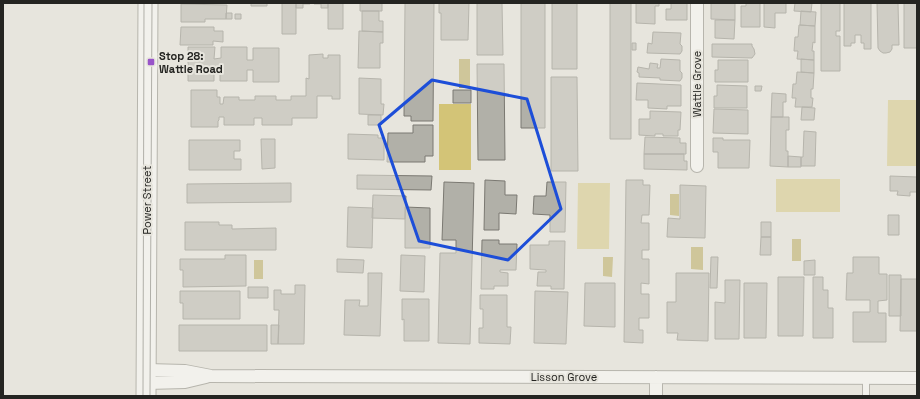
<svg xmlns="http://www.w3.org/2000/svg" width="920" height="399" viewBox="0 0 920 399" font-family="'Space Grotesk',sans-serif">
<style>
.green{fill:#d3c477}
.water{fill:#b1a049}
.building{fill:#b1b0a8;stroke:#7b7972}
.lines{fill:none;stroke-linecap:round;stroke-linejoin:round}
.lane-casing{stroke:#7c7b74;stroke-width:8}
.street-casing{stroke:#7c7b74;stroke-width:14}
.primary-casing{stroke:#7c7b74;stroke-width:21}
.lane{stroke:#fff;stroke-width:6}
.street{stroke:#fff;stroke-width:12}
.primary{stroke:#fff;stroke-width:19}
.tram{stroke:#6d6d68;stroke-width:1}
.marked{fill:none;stroke:#1d4ed8;stroke-width:3;stroke-linejoin:round}
.poi-dot{fill:#9854c9;stroke:#e7e5dd;stroke-width:1.5}
.labels{text-anchor:middle;stroke-width:4;stroke-linejoin:round;paint-order:stroke}
.poi-label{font-size:11px;font-weight:bold;fill:#242421;stroke:#e7e5dd;text-anchor:start}
.street-label{font-size:11px;fill:#242421;stroke:#e7e5dd}
</style>
<rect width="100%" height="100%" fill="#e7e5dd"/>
<path class="green" d="M888,100H917V166H887Z
M439,104H471V170H439Z
M776,179H840V212H776Z
M578,183H610L609,249H577Z"/>
<path class="water" d="M459,59H470V88H459Z
M670,194H679V216L670,215Z
M792,239H801V261H792Z
M691,247H703V270L691,269Z
M603,257H613L612,277L603,276Z
M254,260H263V279H254Z"/>
<path class="building" d="M251,3H267V6H251Z
M282,3H296V34H282Z
M296,3H310V4H303V8H296Z
M314,3H328V8H321V4H314Z
M328,3H343V29H328Z
M360,3H382V11H360Z
M405,3H434L433,121H411V116H404Z
M439,3H469L468,40H441V13H439Z
M477,3H502L503,55H477Z
M521,3H545V128H521Z
M552,3H577V69H552Z
M610,3H631V139H610Z
M636,3H659V6H655V24L636,23Z
M671,3H687V20H666V9H671Z
M711,3H735V20L711,19Z
M746,3H760V27H741V6H746Z
M764,3H786V13H775V28L764,27Z
M795,3H812L811,12L794,11Z
M821,3H840V31H836V36H840V71H821Z
M844,3H871V49H864V43H861V35H855V43H851V46H844Z
M877,3H898L899,45H892V49L890,52L886,53H883L880,51L878,48Z
M904,3H917V48H904Z
M181,4L227,5L226,19H205V22H181Z
M362,11H379V21H383V32L362,31Z
M801,11L816,12L815,26L800,25Z
M226,13H232V19H226Z
M235,14H241V19H235Z
M715,20H735L734,39L715,38Z
M799,25L815,26V43L813,42L812,51H814V60L797,59L798,51H794L795,37H798Z
M181,27H214V31H223V42L213,41V45H180Z
M359,31L383,32V43H380V68H358Z
M653,32L681,33L680,44L682,46V51L680,54L647,53L648,43L652,44Z
M632,43H636V50H632Z
M712,44H752V46L754,49L755,54L752,58L712,57Z
M188,47H215L214,59L221,58V47H247V60H253V48H279V82H253V70H247V81H220V69H214V81H188Z
M323,54V58H328V55H340V99H332V96H317V118H292V125H262V118H254V125H224V117H219V120L218,121V127H191V90H217V97H220V104H223L224,97H239V100H255V96H276V100H291V96H306V78L309,79V55Z
M661,59L680,60V71L682,73V78L680,81L660,80V78L639,77V73L637,72L638,67L649,69L650,63L658,64L657,68H660Z
M801,59L814,60V73L801,72Z
M718,60H748V82H715V70H718Z
M477,64H504L505,160H478Z
M797,72L814,73L813,89H811V98H813L812,107H795L796,98H792L793,84H796Z
M551,77H577L578,171H551Z
M359,78L381,79V104H384L383,115L359,114Z
M637,83L681,85V106H667V109L648,108V100H636Z
M717,85L747,86V108H714V96H717Z
M755,86H762L761,91H755Z
M453,90H471V103H453Z
M772,93L786,94V102H783V117H771Z
M802,107L815,108L814,120H801Z
M714,109L748,110V134L713,133Z
M650,111L681,112L680,130H678V136H663V134H655V136L639,135V119H650Z
M368,115H381V125H368Z
M771,117H789V130H786V151H788V167L770,166Z
M413,125H433V156H425V162H387L388,133H413Z
M804,131L816,132L815,166H801V157H803Z
M348,134L378,135V138H384V160L348,159Z
M645,137L680,138V143H686V154H644Z
M713,138H723V140H750L749,168H718V152H713Z
M261,139H275V168L262,169Z
M189,140H240V151H234V159H241V170H189Z
M644,154H684V161H687V170L644,169Z
M788,156L801,157V167H788Z
M357,175L432,176L431,190L357,189Z
M890,176L917,177V192H910V196L897,195L898,191H890Z
M485,180L505,181V195H517L516,214L499,213V230H484Z
M626,180H643V185H650L649,215H642L641,223H649V250H642V259H649V284L641,283V294H649V318H639V330H643V343L624,342Z
M444,182L474,183L470,344L438,343L440,253H456V240H442Z
M547,182H566L565,232H550V215L533,214L534,196H546Z
M291,183V202L187,203V184Z
M680,185L706,186L705,238L667,237L668,218L680,219Z
M373,195L406,196L405,219L372,218Z
M348,207L373,208L372,248L347,247Z
M405,207L430,208V248H405Z
M888,215H899V235H888Z
M185,222H219V225H232V229L276,228V250H185Z
M761,222H771V237H761Z
M761,237H771V255H760Z
M482,240H499V244H517L516,270H500V272L508,273V286H494V289H481Z
M549,241H565L564,289H551V286H537L538,272H546V270L530,269V245H549Z
M225,255H246V286L183,287V270H180V259H225Z
M401,255L425,256L424,292L400,291Z
M711,257H718L717,288H710Z
M853,257H879V274H887V300L878,301V313H886V342H853V312H870V300H846L847,273H853Z
M337,259L364,260L363,273L337,272Z
M815,260V275H804V261Z
M368,273H382L380,336L344,335L345,300H360L359,306H368Z
M676,273H709L708,341L677,340L678,333H667V302H676Z
M889,275H901V316H889Z
M778,277H804L803,336H778Z
M813,277H823V290H828V308H833V338H813Z
M901,279H917V331H900Z
M725,280H740L739,339H715V302L725,303Z
M585,283H615V327L584,326Z
M744,283H767L766,338H744Z
M295,285H305L304,344H278L279,310H274V290H281V294H295Z
M248,287H268V298H248Z
M180,291H240V319H183V303H180Z
M535,291L568,292L566,344L534,343Z
M480,295H507V327H511L510,344L479,343V328H483V309H480Z
M402,299H429V341H404V319L402,320Z
M179,325H267V351H179Z
M271,325H279L278,344H271Z"/>
<g class="lines">
<g class="lane-casing">
<path id="lane" d="M866,377V396"/>
</g>
<g class="street-casing">
<path id="street" d="M697,3V166
M147,370L185,371L211,376L917,378
M147,383L185,382L206,377
M656,396V377"/>
</g>
<g class="primary-casing">
<path id="primary" d="M146,396L148,3"/>
</g>
<use href="#lane" class="lane"/>
<use href="#street" class="street"/>
<use href="#primary" class="primary"/>
<path class="tram" d="M143,396L144,3
M150,396L152,3"/>
</g>
<path d="M0 0H920V399H0ZM432,80L527,99L561,209L508,260L419,241L379,125Z" fill="#e7e5dd" fill-opacity=".55" fill-rule="evenodd"/>
<path class="marked" d="M432,80L527,99L561,209L508,260L419,241L379,125Z"/>
<rect class="poi-dot" x="147" y="58" width="8" height="8" rx="2"/>
<g class="labels">
<g class="poi-label">
<text x="159" y="60">Stop 28:<tspan x="159" dy="13">Wattle Road</tspan></text>
</g>
<g class="street-label">
<text transform="translate(697 84) rotate(-90)" y="4">Wattle Grove</text>
<text transform="translate(147 200) rotate(-90)" y="4">Power Street</text>
<text x="564" y="381">Lisson Grove</text>
</g>
</g>
<rect width="920" height="399" fill="none" stroke="#242421" stroke-width="8"/>
</svg>
